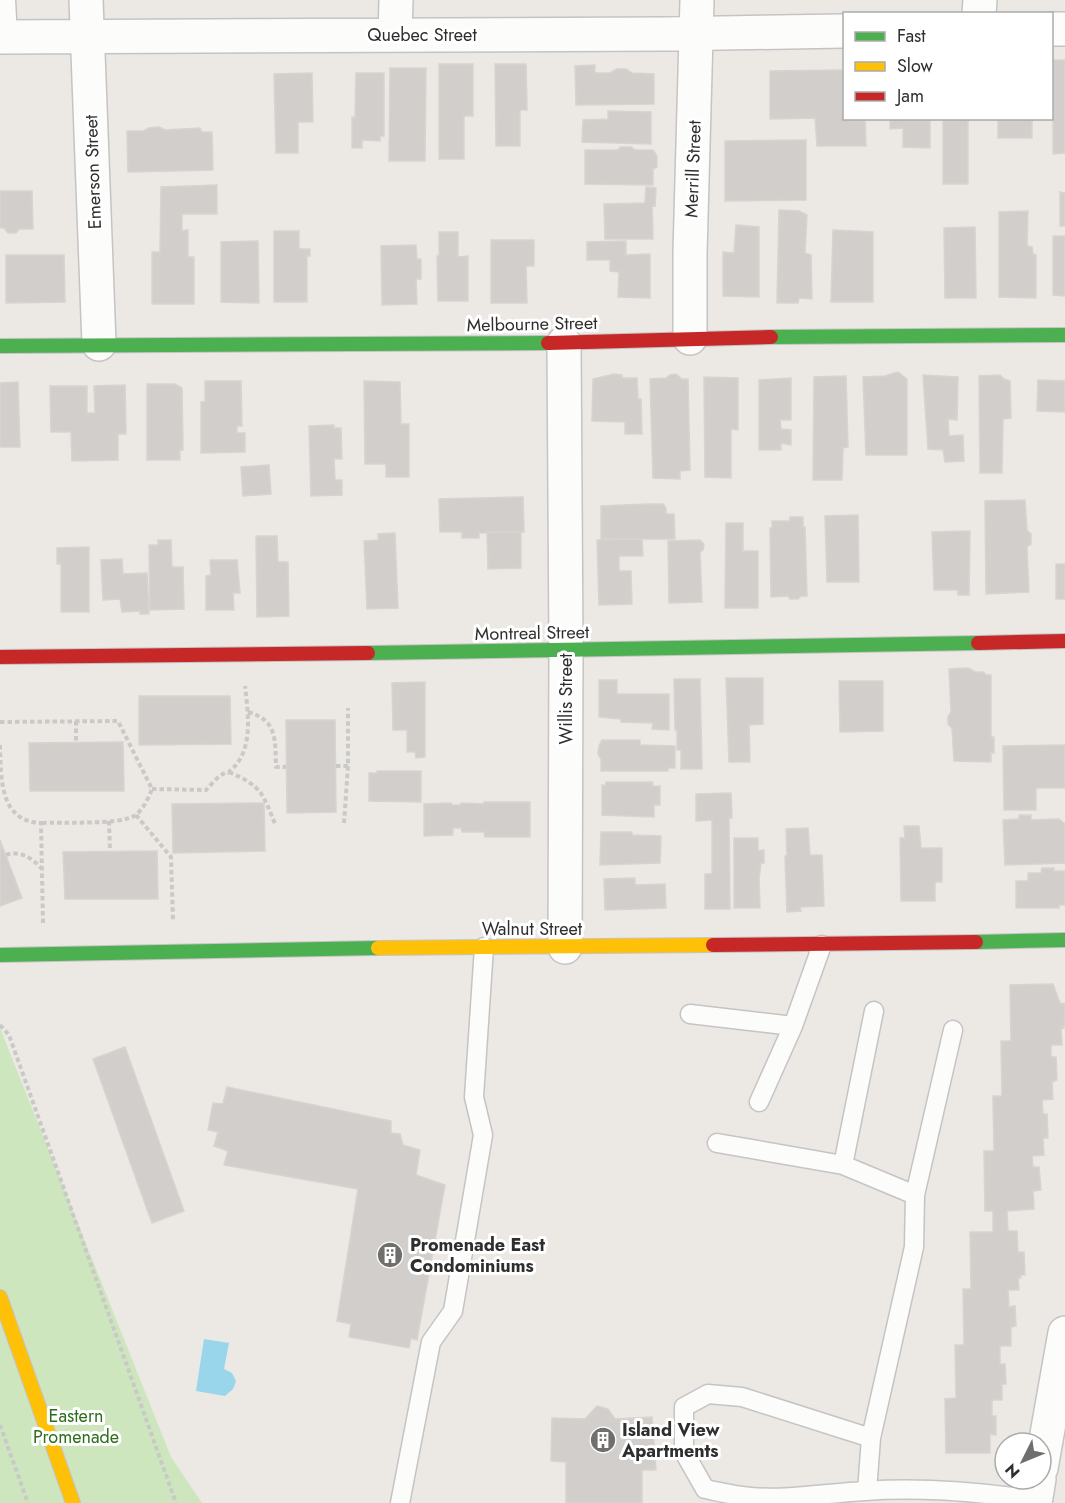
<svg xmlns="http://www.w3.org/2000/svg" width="1065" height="1503" viewBox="0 0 1065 1503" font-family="Jost,sans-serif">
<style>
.green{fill:#cee6be}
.water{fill:#99d6ec}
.building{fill:#d1cecb;stroke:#d7d4d0;stroke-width:1.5}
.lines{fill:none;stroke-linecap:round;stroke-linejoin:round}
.lane-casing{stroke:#c5c4c5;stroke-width:21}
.street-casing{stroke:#c5c4c5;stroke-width:36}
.fast-casing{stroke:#c5c4c5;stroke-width:16}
.slow-casing{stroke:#c5c4c5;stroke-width:16}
.jam-casing{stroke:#c5c4c5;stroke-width:16}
.path{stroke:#c9c9c8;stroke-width:4;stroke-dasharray:4.5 3;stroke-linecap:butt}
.lane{stroke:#fcfcfb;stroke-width:18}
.street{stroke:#fcfcfb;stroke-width:33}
.fast{stroke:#4caf50;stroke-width:14}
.slow{stroke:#ffc107;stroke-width:14}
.jam{stroke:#c62828;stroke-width:14}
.labels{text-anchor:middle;stroke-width:6;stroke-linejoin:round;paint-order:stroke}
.street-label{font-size:18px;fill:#2e2e2e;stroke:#fff}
.poi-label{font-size:18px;font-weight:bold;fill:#2e2e2e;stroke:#fff;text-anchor:start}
.park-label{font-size:18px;fill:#2c6e1b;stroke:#fff}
</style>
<rect width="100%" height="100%" fill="#ece8e4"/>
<path class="green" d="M0,1028L171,1457L202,1503H0Z"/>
<path class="water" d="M204,1339L229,1343L224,1369L232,1373L236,1381L233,1389L225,1396L196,1391Z"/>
<path class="building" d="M1053,60H1065V153L1053,154Z
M439,64H473V116H464V159H439Z
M495,64H526L527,110H520V146H496Z
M595,65V73H610L617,69H626L632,73L654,74V104L576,105L575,66Z
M390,68H426L425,161H389Z
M844,70V118H865L866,146H817L815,118L770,119V71Z
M312,73L313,122H298V153H276L274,74Z
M356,73H384V136H380V141L362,140V148H352V117L355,118Z
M608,111L651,112V144L582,142L583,120L608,119Z
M890,118H930V148L903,147V128L890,129Z
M943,118H979L968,119V184H943Z
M998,118H1032V138H998Z
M159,127L165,130L200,128L202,132H212L213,170L128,172L127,131H143L149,128Z
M806,140V200L725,201V141Z
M621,147H631L635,150H653L657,156V167L653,169V185L585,184V150H617Z
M217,185V214H182V231L188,230V257H194V304H152V252H160L161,187Z
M646,187L656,188L655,206L652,205L653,239H605L604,204L645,203Z
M0,191H32L33,229H19L16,233H8L4,228H0Z
M1060,192L1065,193V226H1060Z
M779,210L799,211L807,215L805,253L811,255L812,299L799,298L798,303H777Z
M1028,211L1027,246L1032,247L1033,254L1036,255V298L999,297V212Z
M736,225L759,227V297L723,296V252L734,253Z
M975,227L976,298H945L944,228Z
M833,230L873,232V302H831Z
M274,231H299V249H310V256H307V302H274Z
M439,232H458V257L468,256V301H438L437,256H439Z
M1053,236H1065V296L1053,295Z
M491,240H534V266H526L527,303H491Z
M258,241L259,303L221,302V242Z
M626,241V255L650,254V298L618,297L619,272L610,271V260H587V242Z
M416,245L417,259H421V279H416L417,304L382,305L381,246Z
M6,255H64L65,302L6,303Z
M898,372L907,379V455H866L863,377L885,376Z
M614,374L622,375V378H637L638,399H641L642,434H625V422L592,421L593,379Z
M676,374L682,379H688L690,470L680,471V479L653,478L650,379L666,378L670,375Z
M923,375L958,377L957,420L948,419L949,436L963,435L964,461L945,462L943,450L928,449Z
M1000,375L1004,379L1010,381L1011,418L1003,419L1002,473H980L979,376Z
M846,376L848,447L843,448L842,480H813L814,377Z
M704,377L738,378V430L731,429V478L705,477Z
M791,378V420H780L781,429L791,430V445L781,443V450H759V380Z
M1038,380L1065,381V412L1037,411Z
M205,381H241L242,426H237V433H245V452L201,453V402H205Z
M364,381L400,382L401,424H409V477H386V464H365Z
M18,382L20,447H0V383Z
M147,384H175L182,388L183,450H180V460H147Z
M125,385L126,434H118V460L72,461L71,432H51L50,386H87V413H95L94,386Z
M334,425V428H341L342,459H334L335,480H342V495L311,496L309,426Z
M269,465L271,494L243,496L241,467Z
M523,497L524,532L479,533V538H462V532H440L439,499Z
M1025,500L1027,530L1031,534V544L1027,547L1029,592L986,594L985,501Z
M647,504H663L666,508V514H674L675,539H601V506Z
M858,515L859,582H827L825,516Z
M790,517H803V527H805L807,596H801L798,599H790L788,596L771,597L770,528H772V521H790Z
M726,523H743V551H758V608H725Z
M970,531L969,595H958V590H934L932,532Z
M487,532H521V568L488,569Z
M395,533L398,608L367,609L364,541L378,540V534Z
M256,536H277L278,562H288L289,616L257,617Z
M642,539L643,556H619V571H631L632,604L599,605L597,540Z
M158,540H171L172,567H183L184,609L150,610L149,545H158Z
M700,540L704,544L703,550L700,552L702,602L669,603L668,541Z
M89,547V612H61V564H57V548Z
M122,559L123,574L147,573L149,614H140V611L122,612L120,599L103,600L101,560Z
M210,560H237L240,593H233L234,610H206V576L211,575Z
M1056,564H1065V599H1056Z
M968,668L975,672H983L986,675H991V737H994V753H991V762L954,761L952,728L948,724V717L951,712L949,669Z
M726,678H763V724L749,725L750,762H729Z
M674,679H700L702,769H681V750H677V730H675Z
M599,680H617V694H669V730L652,729L653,723L621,722V719L599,717Z
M839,681H883V731L840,732Z
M425,682V757L416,758L415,752H407V730H393L392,683Z
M139,696H230L231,744L139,745Z
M286,720H335L336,812L287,813Z
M602,740H640V745L675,746V768H668V771H601V759L598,754L599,746Z
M123,742L124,791H30L29,743Z
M1065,745V788H1036V810H1004L1003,746Z
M377,771H421V802L369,801V773H377Z
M606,782H653L652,786H660V805H654V817L602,815V785L605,786Z
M731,793L732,818H729L730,909H705V874H712V820L696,821V794Z
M484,802H530V837H485L484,832H462L461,828H453V835L424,836V804L451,803L452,805H461V803L484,804Z
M264,803L265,851L173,853L172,804Z
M1019,815H1031V820L1059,819L1065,824V863L1005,865L1003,820L1019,819Z
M904,826H919L921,848H942V882H935V901H901L900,838H905Z
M808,828L810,855H822L824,906L800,907L801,911L787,912L785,856H787L786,829Z
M601,832H632V835L661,836L660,863L600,865Z
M734,838H758V851L764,850V863H761L759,879L760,908H734Z
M0,840L22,898L0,906Z
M157,851L158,899H65L63,852Z
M1042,868H1054V871H1065V905H1059V908H1016V881H1028V873H1041Z
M635,878V885L665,884L666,908L605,910L604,879Z
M1053,984L1060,1003L1065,1004L1064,1028L1061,1027L1062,1045H1051V1057H1056L1057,1080L1052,1082L1053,1099L1042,1100L1043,1114H1047L1048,1138H1043L1044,1155L1032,1156L1033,1167H1039L1041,1190L1033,1191L1034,1209L1007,1211L1008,1231H1017L1018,1252H1024L1025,1275H1020L1021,1278H1018L1019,1290H1008L1009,1307L1015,1306L1016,1326L1011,1327V1346H1000V1364H1005L1006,1384H1002V1400H992V1416H996V1435L990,1434V1453H946L945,1399L956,1398L955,1345H964L963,1289H971L970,1232H993V1211H985L984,1151H994L993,1096H1002L1001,1041H1011L1010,985Z
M125,1047L184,1211L152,1223L93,1059Z
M227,1087L391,1121V1133L400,1134L403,1145L420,1150L416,1175L445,1185L417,1340L411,1338L409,1348L349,1337L351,1324L337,1321L358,1189L224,1165L228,1151L214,1146L218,1132L208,1130L213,1103L223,1104Z
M597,1406L608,1409L615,1419L652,1417L656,1470H642V1503H566V1462L551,1461L552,1418L585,1419Z"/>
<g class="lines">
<g class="lane-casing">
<path id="lane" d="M6,0L8,37
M690,1014L793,1026
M759,1102L793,1026L822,945
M717,1143L843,1165
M915,1195L953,1030
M871,1438L742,1397L708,1394L684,1407V1452L705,1489C720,1492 736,1496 751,1497C788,1500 828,1493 865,1491C921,1487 980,1492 1035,1500
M867,1491L871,1438L914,1247L915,1195L843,1165L874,1011
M400,1503L431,1342L453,1311L483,1135L474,1097L484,947"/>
</g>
<g class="street-casing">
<path id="street" d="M86,0L99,344
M979,14L980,0
M1052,29H1065
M395,35L396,0
M0,37L665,34L844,31
M690,338V253L697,0
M564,343L566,650L565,947
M1041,1468L1065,1333
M1035,1503L1039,1479"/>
</g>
<g class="fast-casing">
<path id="fast" d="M771,337L1065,335
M0,346L548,343
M368,653L978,643
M976,942L1065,940
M0,955L378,948"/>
</g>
<g class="slow-casing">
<path id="slow" d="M378,948L713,945
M0,1297L73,1503"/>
</g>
<g class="jam-casing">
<path id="jam" d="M548,343L771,337
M978,643L1065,641
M0,657L368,653
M713,945L976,942"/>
</g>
<path class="path" d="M248,712C278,720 275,741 276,767H286
M76,721V743
M0,722L118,721L152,789C148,799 143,810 134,816C120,825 60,822 41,823
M0,745C1,781 0,821 41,823L43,923
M336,766H348
M229,772C263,787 262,793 276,826
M152,789L206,790C211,785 217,777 223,774C230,770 225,776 231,770C254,750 248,713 245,686
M136,815L171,857L173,921
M109,821L110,851
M344,823L348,766V708
M6,855C20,850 32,858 41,868
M0,1025L9,1035L176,1503
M0,1425L28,1503"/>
<use href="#lane" class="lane"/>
<use href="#street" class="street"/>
<use href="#fast" class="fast"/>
<use href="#slow" class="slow"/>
<use href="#jam" class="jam"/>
</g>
<defs>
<g id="building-disc" transform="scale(1.35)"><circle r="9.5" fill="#706f6e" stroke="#fff"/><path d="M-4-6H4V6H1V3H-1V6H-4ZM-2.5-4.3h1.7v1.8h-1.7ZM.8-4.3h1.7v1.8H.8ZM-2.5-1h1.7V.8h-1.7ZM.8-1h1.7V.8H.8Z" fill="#fff"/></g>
</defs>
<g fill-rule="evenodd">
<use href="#building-disc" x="390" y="1255"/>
<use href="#building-disc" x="603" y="1440"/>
</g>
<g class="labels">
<g class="street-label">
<text x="422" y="41">Quebec Street</text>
<text transform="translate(693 169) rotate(-88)" y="6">Merrill Street</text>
<text transform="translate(93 172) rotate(-92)" y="6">Emerson Street</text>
<text transform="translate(532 324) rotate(-1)" y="6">Melbourne Street</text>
<text transform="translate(532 633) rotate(-1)" y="6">Montreal Street</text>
<text transform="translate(566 699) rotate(-90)" y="6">Willis Street</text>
<text x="532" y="935">Walnut Street</text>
</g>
<g class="poi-label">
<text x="410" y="1251">Promenade East<tspan x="410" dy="21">Condominiums</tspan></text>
<text x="622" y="1436">Island View<tspan x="622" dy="21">Apartments</tspan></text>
</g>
<g class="park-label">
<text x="76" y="1422">Eastern<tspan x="76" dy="21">Promenade</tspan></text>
</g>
</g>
<rect x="843" y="12" width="210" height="108" fill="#ffffff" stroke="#ababab" stroke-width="1.5"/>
<rect x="855" y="32" width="30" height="9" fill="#4caf50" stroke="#ababab" stroke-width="1.5"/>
<text x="897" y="42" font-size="18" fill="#2e2e2e">Fast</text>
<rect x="855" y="62" width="30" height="9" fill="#ffc107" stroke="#ababab" stroke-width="1.5"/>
<text x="897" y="72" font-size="18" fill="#2e2e2e">Slow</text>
<rect x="855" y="92" width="30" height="9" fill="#c62828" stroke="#ababab" stroke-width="1.5"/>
<text x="897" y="102" font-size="18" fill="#2e2e2e">Jam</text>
<g transform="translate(1023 1461) rotate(227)"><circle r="28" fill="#ffffff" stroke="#ababab" stroke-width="1.5"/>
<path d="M0-4.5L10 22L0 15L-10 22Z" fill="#706f6e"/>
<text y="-9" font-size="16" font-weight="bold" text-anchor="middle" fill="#2e2e2e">N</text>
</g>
</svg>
